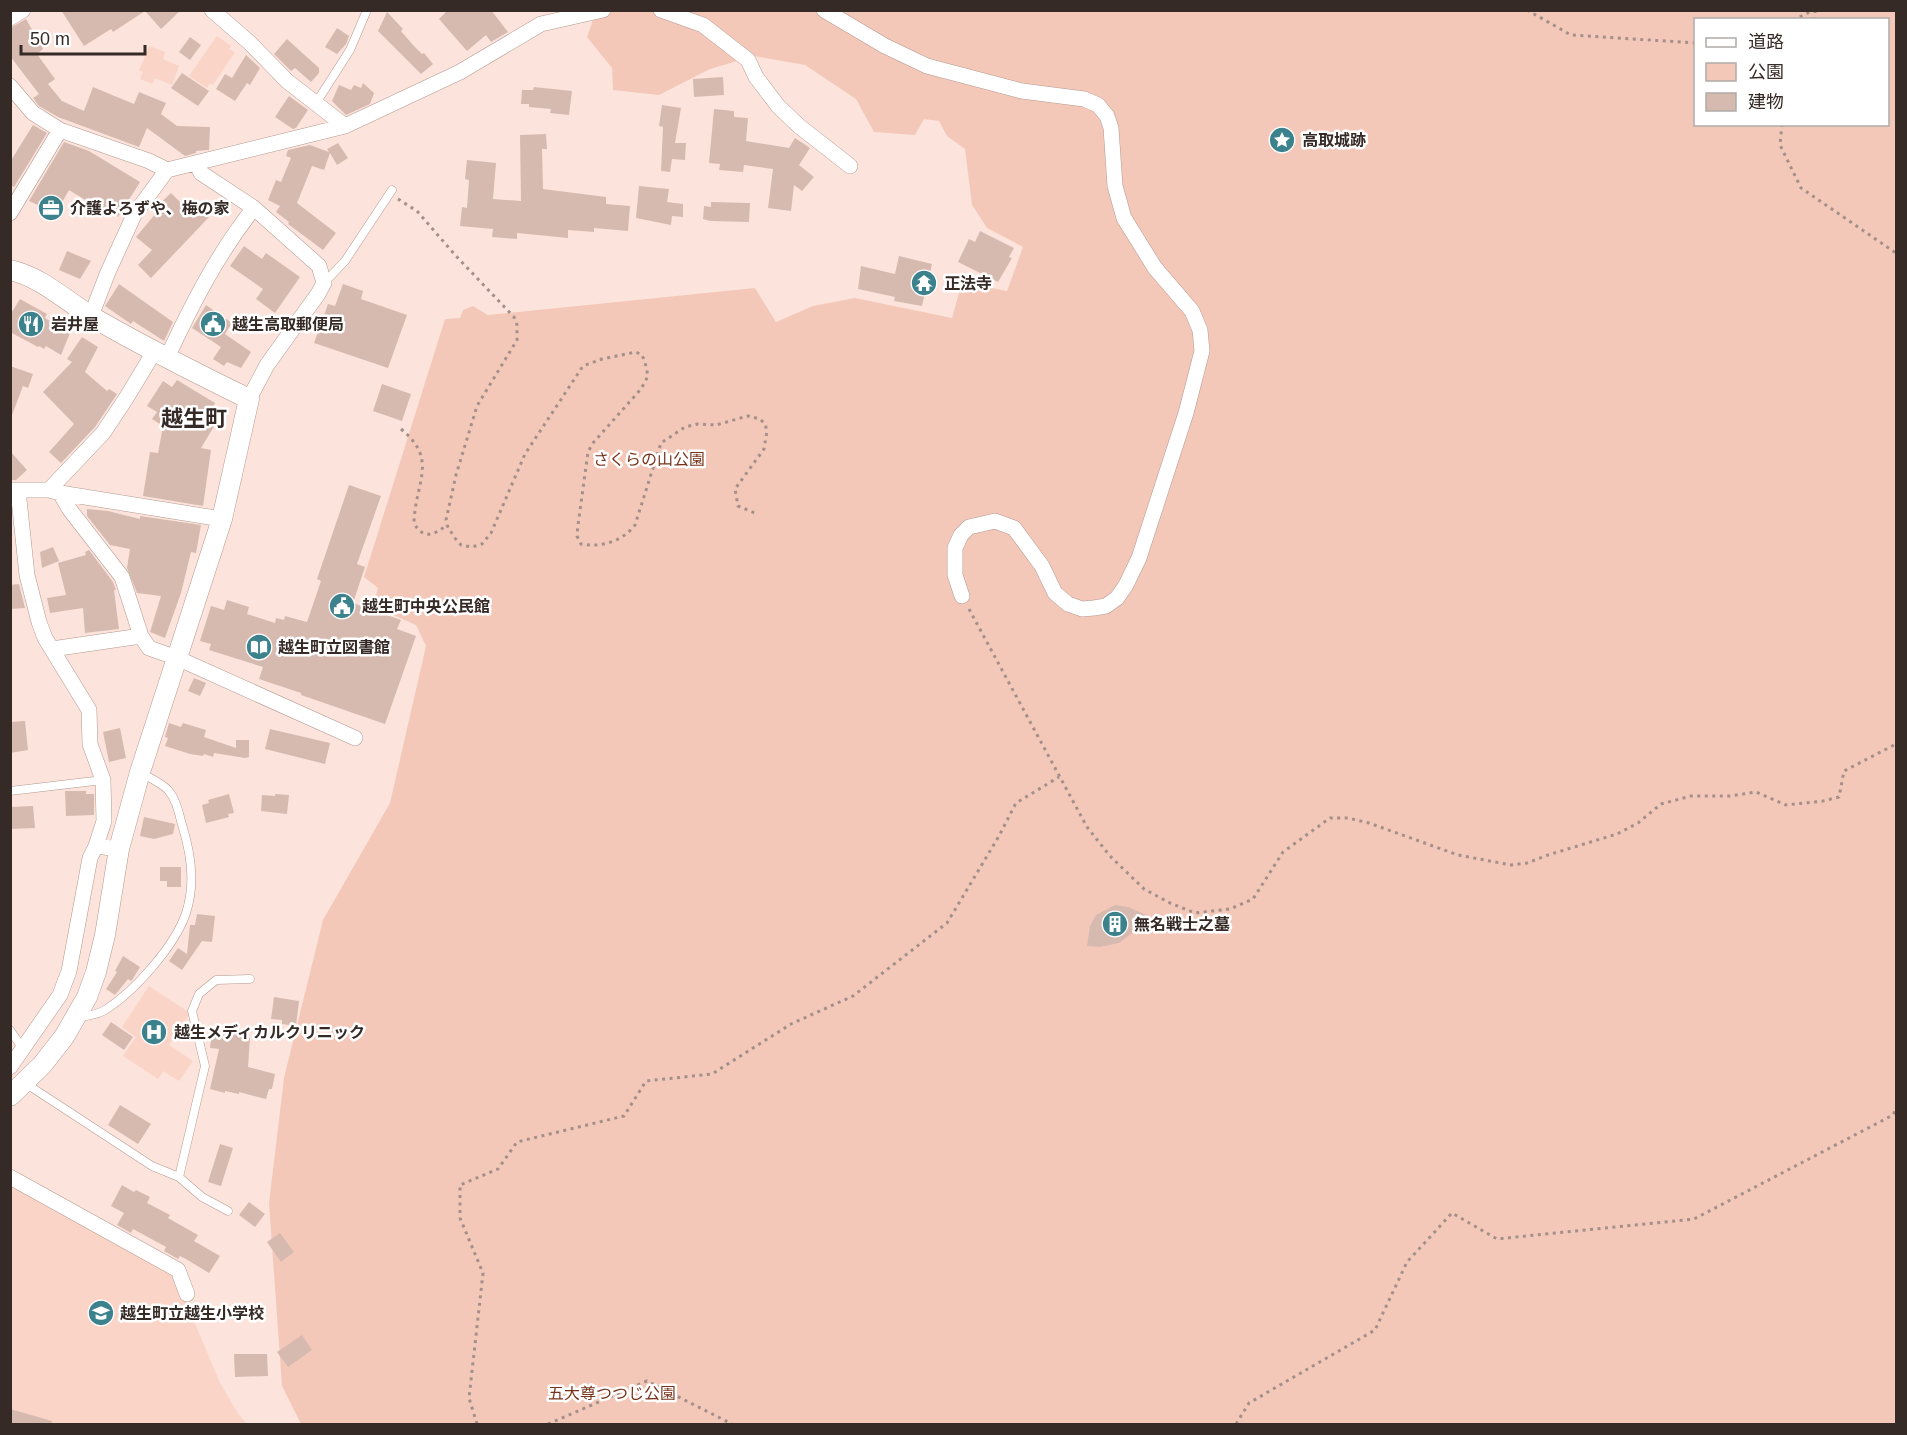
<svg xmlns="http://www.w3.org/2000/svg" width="1907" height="1435" viewBox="0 0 1907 1435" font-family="Helvetica,'Noto Sans JP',sans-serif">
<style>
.built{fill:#f9d4c7}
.green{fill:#f4c8b9;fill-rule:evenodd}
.building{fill:#d6bab0}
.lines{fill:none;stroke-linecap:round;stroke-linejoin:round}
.service-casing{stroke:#b4998f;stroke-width:9}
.minor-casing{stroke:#b4998f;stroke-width:16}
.tertiary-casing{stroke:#b4998f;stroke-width:21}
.path{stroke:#a3908a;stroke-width:3;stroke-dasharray:3 4.5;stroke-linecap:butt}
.service{stroke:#fff;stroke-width:8}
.minor{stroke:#fff;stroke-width:15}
.tertiary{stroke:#fff;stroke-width:20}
.labels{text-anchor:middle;stroke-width:5;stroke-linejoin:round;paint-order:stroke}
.poi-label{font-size:16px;font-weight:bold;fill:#352a26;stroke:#fff;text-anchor:start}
.park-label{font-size:16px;fill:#78341b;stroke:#fff}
.district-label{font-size:22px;font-weight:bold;fill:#352a26;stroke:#fff}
</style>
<rect width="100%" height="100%" fill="#fce4dc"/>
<path class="built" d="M217,36L231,46L229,49L235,52L213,85L210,83L207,88L189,76Z
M149,46L165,52L163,59L179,66L172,85L155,78L152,84L140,79L143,72L139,71Z
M149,986L190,1013L169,1045L193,1061L179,1081L163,1071L158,1079L123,1056L136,1037L122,1027Z
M10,1184L175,1276L220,1383L239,1415L247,1424H11Z"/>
<path class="green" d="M596,11H1896V1424H301L282,1386L269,1203L284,1078L323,920L390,803L426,646L416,625L373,606L378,588L364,577L445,319L460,318L463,310L473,306L488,315L755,288L776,322L813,306L855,298L952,318L962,282L1007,291L1023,247L987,228L972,205L965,149L947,136L939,121L924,119L915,135L874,132L856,99L805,65L754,56L710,69L659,95L613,90L612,68L587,37ZM1696,20H1888V124H1696Z"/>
<path class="building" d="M61,10H181L161,29L145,11L113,32L111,29L84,46Z
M448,10H491L508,32L491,42L486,35L467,51L439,19Z
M387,12L403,29L401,31L413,45L422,54L424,53L433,64L421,74L378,31Z
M26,19L43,49L37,54L55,79L48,84L62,101L84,111L93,87L134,104L139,92L166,103L161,114L177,126L210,127L209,150L196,151V153L185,156L147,128L139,147L58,117L39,106L33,98L39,94L10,56V28Z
M337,28L349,36L346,44L337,54L325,47Z
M190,37L201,45L190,60L179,52Z
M287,39L319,68V73L311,82L295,68L291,71L274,54Z
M246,55L260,68L250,85L247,83L235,101L216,89L225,74L232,78Z
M182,73L209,91L198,106L171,88Z
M723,77L724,95L694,97L693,79Z
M363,83L374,93L370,104L346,115L332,101L339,85L351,90L354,85L361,88Z
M534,87L572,91L569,115L550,113L551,109L529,107V104H521L522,90H533Z
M289,96L308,110L296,128L293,129L275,117Z
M662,105L681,108L675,143H686L685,160L672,159L670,172L661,171L663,127L659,126Z
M714,109L734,111V117L748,118L746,141L789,148L795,138L810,148L799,165L814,177L802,191L794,185L791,211L768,208L773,169L744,165L743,172L719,170L720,164L709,163Z
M33,125L47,133L14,187L10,185V162Z
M546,134L547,149H542L543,189L606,197V204L630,206L628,231L594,228V232L568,230V238L517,233V239L492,237L493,229L460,226L462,207L467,208L469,180L465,179L467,160L496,163L493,199L521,201L520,135Z
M64,142L89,151L140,182L118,217L88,199L87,201L69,190L56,213L29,201Z
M338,143L348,158L337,165L330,153L324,170L312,166L297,203L336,233L323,250L288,224L289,222L276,212L280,206L268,200L276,180L281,182L291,158L286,156L288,150L310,145L329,152L327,149Z
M639,186L669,189L667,202L683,204V217L672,216L671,225L636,218Z
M171,193L189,211L198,201L212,214L151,278L138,265L152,250L136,237L157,212L154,209Z
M711,202L750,203L749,222L710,221L703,219L704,206L711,207Z
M980,231L1014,248L1009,257L1012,258L998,282L958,262L969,239L975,242Z
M244,246L262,259L266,253L300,277L275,313L256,299L263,289L230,266Z
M67,251L91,261L80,279L59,270Z
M899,256L932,264L922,306L894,301L895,297L858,289L861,266L895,274Z
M119,284L173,322L164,341L133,321L131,324L105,306Z
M343,284L363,291L361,299L407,315L388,368L314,343L328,304L335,306Z
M20,299L47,314L45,318L70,333L61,355L46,346L44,349L39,346L38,347L10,332V315Z
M206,305L232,323L225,334L251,352L241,368L227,362L224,366L213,359L221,347L192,328Z
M82,337L98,347L85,372L107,391L109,389L117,394L95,427L61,463L49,452L74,424L43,392L72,362L67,359Z
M10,366L33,374L28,388L23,386L12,415Z
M177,380L215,403L210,412L219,418L201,448L211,450L203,506L143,496L150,452L158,453L163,426L152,419L157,412L147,406L163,381L172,387Z
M382,384L411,394L402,421L373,411Z
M10,451L27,470L16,480H10Z
M349,485L381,496L357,564L365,567L353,603L401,620L397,629L416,636L385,724L301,695V693L259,679L263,667L209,650L211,644L200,641L211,606L224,610L227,600L249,607L247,614L275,623L276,618L284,620L285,616L307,622L321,581L317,579Z
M87,509L108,511L140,519V516L201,525L196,553L191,552L181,593L165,638L150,632L161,596L137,593L127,568L130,549L110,545L87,516Z
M53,547L59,561L42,568L40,552Z
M89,550L113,582L116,590H114L119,629L85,633L83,608L50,613L47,598L66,595L58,563L86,555L85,552Z
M19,584L25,608L10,609V585Z
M194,678L206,683L200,696L188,691Z
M25,721L28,750L10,753V722Z
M169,723L181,727L183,723L206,730L204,737L236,748V740H249V757L245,758L214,753L213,757L204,754L203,756L190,754L165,746L168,738L165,737Z
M120,728L126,758L109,762L103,732Z
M270,729L330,743L325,764L265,749Z
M65,791H86V794H94V815L66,816Z
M229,794L234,813L228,814L229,817L206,823L202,805L209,803L208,800Z
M275,794L289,795L287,814L261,811L262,795L275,796Z
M33,806L35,828L10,829V807Z
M144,817L175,824L173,834L154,839L140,836Z
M160,867H181V887H167V881H160Z
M1115,905L1128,907L1146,915L1136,930L1119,943L1100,947L1087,946L1090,926L1096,915Z
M197,914L215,916L212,942L202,941L182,970L169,961L178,948L187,954L190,925H195Z
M123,956L140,967L132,980L131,981L128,979L115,995L106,989L117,972L115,971Z
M274,997L299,1001L296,1026L282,1024V1020L271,1019Z
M111,1022L133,1037L124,1050L102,1035Z
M212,1031L244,1033V1037L250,1038L248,1067L275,1074L272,1089H269L266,1099L239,1092V1094L225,1091V1093L210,1089L219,1049L210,1048Z
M120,1105L151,1124L138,1144L108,1125Z
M220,1144L233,1148L221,1186L208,1182Z
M122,1185L134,1192L136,1190L150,1197L147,1203L170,1215L168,1218L198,1235L194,1241L220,1256L209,1273L186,1259L180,1256L178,1259L164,1251L166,1247L133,1229L131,1233L117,1225L124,1213L111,1206Z
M249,1202L265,1214L255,1227L239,1215Z
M280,1233L294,1252L281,1262L267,1242Z
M302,1335L312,1350L288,1367L277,1352Z
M234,1354H267L268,1376L235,1377Z
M10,1409L52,1421L51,1425H10Z"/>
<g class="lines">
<g class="service-casing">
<path id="service" d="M316,103L350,50L367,10
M324,283L345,261L392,190
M10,791L103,780
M79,1017C87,1016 97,1015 105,1010C134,992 175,946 186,913C195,886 191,854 183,828C179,815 177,800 168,790C161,783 150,778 141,773
M10,1030L23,1049
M25,1083L152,1166L179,1177L202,1197L228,1211
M179,1177L205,1066L192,1011L199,994L216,980L250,979"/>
</g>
<g class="minor-casing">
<path id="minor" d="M212,10L250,43L287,81L345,126
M661,10L703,25L748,60L756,77L778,106L799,126L850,166
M824,10L885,46L927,66L1022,91L1084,99L1098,105L1107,116L1111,128L1115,186L1124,218L1155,268L1192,311L1200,330L1202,351L1186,413L1139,558L1126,585L1117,598L1106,606L1094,608L1082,609L1068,604L1055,593L1042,566L1014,528L995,521L969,527L961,535L955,548V575L962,596
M10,18L23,10
M10,86L33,113L60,130
M196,163L201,173L254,208L319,266L324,283L318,294L267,365L249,399
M10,213L60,130L149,161L167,170L345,126L460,72L541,24L603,10
M91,316L108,272L134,215L167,170
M167,358C191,306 218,253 254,208
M10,490H49L60,493L222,519
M18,490L27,575L39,622L45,638L89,710L90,744L103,780L104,821L96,846L119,849
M49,490L103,433L125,400L154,352
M60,493L70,510L122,577L141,636L149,648L177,658L355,738
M52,649L141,636
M10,1067L60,995L69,971L90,858L96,846
M10,1177L178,1270L187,1294"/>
</g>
<g class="tertiary-casing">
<path id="tertiary" d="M10,270C42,277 67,302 94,318C144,347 196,373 249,399L222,519L140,772L119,849L105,935L96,972L87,997L64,1037L42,1065L10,1096"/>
</g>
<path class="path" d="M1527,10L1571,35L1696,43
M1815,10V20
M1793,20L1814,10
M1782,124L1780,145L1801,188L1896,253
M398,199L417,211L456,256L514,317L517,325V340L477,406L456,475L446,520L447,525L454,537L461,545L472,547L482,544L491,533L525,454L583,366L602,359L636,352L642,355L645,362L648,376L641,389L593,443L588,452L578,525L577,536L581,544C601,548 623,541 635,525L661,443L685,427L698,424L716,425L748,416L760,419L765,424L767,431L764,449L735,489L738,506L757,514
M401,429C439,460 415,482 414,523C423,540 434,535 447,525
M969,609L1087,827L1110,856L1144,889L1170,903L1195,913L1230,909L1253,899L1283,852L1330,818H1348L1369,823L1458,855L1511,865L1527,863L1548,855L1617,834L1638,823L1661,804L1691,796H1730L1756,792L1786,805L1823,801L1839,797L1844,771L1896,744
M477,1424L469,1398L483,1273L460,1218V1185L498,1169L517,1142L624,1116L646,1081L712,1074L791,1024L853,996L947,923L999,836L1016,803L1059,777
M548,1424L647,1381L732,1424
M1236,1424L1249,1403L1375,1330L1407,1262L1452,1213L1497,1239L1694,1219L1893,1115L1896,1109"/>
<use href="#service" class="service"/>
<use href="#minor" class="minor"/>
<use href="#tertiary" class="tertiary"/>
</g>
<defs>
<g id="sight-disc" transform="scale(1.35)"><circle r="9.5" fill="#3b828c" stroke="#fff"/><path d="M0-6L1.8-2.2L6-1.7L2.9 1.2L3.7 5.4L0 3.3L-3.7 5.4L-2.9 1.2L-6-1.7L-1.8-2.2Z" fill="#fff"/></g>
<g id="office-disc" transform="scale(1.35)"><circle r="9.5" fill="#3b828c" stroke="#fff"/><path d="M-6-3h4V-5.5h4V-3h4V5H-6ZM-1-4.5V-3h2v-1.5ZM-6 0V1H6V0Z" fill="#fff"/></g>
<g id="temple-disc" transform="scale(1.35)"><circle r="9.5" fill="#3b828c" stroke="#fff"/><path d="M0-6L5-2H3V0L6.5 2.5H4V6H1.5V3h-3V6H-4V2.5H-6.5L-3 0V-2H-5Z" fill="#fff"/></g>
<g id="restaurant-disc" transform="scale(1.35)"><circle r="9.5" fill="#3b828c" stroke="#fff"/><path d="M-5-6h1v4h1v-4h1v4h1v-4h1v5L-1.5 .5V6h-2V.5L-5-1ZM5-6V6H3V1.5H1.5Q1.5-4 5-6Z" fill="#fff"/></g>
<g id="civic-disc" transform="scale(1.35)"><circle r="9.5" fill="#3b828c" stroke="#fff"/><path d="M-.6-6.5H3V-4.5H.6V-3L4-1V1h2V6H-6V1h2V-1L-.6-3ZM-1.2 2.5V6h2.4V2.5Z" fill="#fff"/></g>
<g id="library-disc" transform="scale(1.35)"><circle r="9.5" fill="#3b828c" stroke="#fff"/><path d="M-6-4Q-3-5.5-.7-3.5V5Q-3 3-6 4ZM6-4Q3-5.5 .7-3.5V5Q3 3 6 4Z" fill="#fff"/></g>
<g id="building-disc" transform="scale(1.35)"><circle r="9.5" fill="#3b828c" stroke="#fff"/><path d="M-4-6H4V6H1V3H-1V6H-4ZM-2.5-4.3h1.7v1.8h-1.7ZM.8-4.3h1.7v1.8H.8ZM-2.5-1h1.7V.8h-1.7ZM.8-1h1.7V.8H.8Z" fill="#fff"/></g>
<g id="hospital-disc" transform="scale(1.35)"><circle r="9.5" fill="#3b828c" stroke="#fff"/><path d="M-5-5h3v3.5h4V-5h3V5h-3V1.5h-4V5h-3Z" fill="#fff"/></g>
<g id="school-disc" transform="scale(1.35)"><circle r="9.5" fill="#3b828c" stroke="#fff"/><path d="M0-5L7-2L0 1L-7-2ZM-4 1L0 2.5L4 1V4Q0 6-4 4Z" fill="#fff"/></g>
</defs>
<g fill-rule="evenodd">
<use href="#sight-disc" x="1282" y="140"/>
<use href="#office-disc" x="51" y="208"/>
<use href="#temple-disc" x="924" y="283"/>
<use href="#restaurant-disc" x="31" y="324"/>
<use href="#civic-disc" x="213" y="324"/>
<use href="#civic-disc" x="342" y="606"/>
<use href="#library-disc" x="259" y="647"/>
<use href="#building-disc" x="1115" y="924"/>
<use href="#hospital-disc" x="154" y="1032"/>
<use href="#school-disc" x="101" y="1313"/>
</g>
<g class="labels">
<g class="poi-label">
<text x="1302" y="146">高取城跡</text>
<text x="70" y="214">介護よろずや、梅の家</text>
<text x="944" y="289">正法寺</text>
<text x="51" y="330">岩井屋</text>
<text x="232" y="330">越生高取郵便局</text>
<text x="362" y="612">越生町中央公民館</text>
<text x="278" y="653">越生町立図書館</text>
<text x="1134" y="930">無名戦士之墓</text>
<text x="174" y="1038">越生メディカルクリニック</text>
<text x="120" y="1319">越生町立越生小学校</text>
</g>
<g class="park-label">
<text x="649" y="465">さくらの山公園</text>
<text x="612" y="1399">五大尊つつじ公園</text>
</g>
<g class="district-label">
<text x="194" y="426">越生町</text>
</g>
</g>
<rect width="1907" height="1435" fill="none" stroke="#352a26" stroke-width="24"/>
<rect x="1694" y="18" width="195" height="108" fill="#ffffff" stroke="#aeaaa8" stroke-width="1.5"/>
<rect x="1706" y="38" width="30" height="9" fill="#ffffff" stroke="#aeaaa8" stroke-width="1.5"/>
<text x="1748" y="48" font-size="18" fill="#352a26">道路</text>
<rect x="1706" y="63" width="30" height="18" fill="#f4c8b9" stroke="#aeaaa8" stroke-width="1.5"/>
<text x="1748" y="78" font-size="18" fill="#352a26">公園</text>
<rect x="1706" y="93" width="30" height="18" fill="#d6bab0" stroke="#aeaaa8" stroke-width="1.5"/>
<text x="1748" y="108" font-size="18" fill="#352a26">建物</text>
<path d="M21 45v9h124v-9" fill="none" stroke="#352a26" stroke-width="3"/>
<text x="30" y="45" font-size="18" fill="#352a26" stroke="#ffffff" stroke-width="4.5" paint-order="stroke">50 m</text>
</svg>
